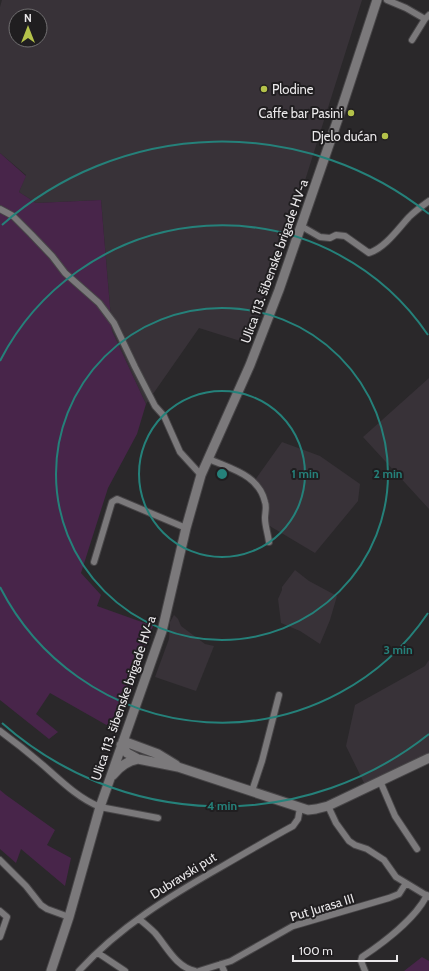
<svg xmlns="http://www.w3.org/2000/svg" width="429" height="971" viewBox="0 0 429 971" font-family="Cabin,sans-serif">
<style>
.built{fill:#383238;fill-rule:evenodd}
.green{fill:#48254a}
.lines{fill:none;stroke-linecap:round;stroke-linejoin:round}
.minor-casing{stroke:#474547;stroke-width:8}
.secondary-casing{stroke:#474547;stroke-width:11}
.minor{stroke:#7b797b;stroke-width:6}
.secondary{stroke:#7b797b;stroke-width:9}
.ring{fill:none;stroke:#25817a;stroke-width:2}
.poi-dot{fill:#b4c24a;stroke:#201e20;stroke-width:1.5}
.labels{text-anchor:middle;stroke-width:4;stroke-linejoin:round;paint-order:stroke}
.poi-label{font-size:13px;fill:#eae8ea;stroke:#201e20;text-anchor:end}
.street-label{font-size:13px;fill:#eae8ea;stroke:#201e20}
.centre{fill:#25817a;stroke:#201e20;stroke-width:2}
.ring-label{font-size:12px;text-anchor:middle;font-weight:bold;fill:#25817a;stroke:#201e20;stroke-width:4;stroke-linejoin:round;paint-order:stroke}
</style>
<rect width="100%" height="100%" fill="#2a282a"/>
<path class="built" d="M2,0H362L284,247L250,344L199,328L146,404L112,331L101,200L36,203L19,192L26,175L0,153V7ZM16,16H40V40H16Z
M429,378V509L363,437Z
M282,442L320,456L360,484L358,501L315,553L268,525L269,507L266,497L263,489L255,480Z
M295,570L309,581L337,596L330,620L320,644L300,631L281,623L278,599L282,590V587Z
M174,615L178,619L181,626L205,644L214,646L196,691L155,677L169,639L170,622Z
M429,660V754L365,785L346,746L355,705L425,666Z"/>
<path class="green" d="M0,153L26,176L19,192L36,203L101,200L112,331L146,404L137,434L108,488L81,573L101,595L97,606L153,626L117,731L50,693L36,714L58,732L49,739L0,700Z
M0,790L6,795L55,830L47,845L71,858L65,886L21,849L16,863L0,849Z
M422,957L429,961V971H404Z"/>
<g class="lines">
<g class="minor-casing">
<path id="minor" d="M387,0L406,8L425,19
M412,40L425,19L429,15
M0,209L13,216L31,234L52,256L65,273L99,303L114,323L135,367L155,406L164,416L180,452L201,475
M301,226L320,237L330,238L336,235L345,236L369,253C385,248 398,229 409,217C415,211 422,206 429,201
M209,459C231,469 259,475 265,502C267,507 265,513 265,518C265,526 268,534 269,542
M94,562L112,502L117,499L186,528
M0,731C15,742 30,754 44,766C61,781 78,798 100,807L158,818
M380,781L395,816L417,849
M252,791L262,761L279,695
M0,860L26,886L41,905L47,909L69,917
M406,883L429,897
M0,911L7,917L0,937
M139,919C144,923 150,928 155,933C167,947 176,967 195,971
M98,953L125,971
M221,964L224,971
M79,971C119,927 170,896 221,867C245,853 269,839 293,826L298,819L300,808
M199,971L231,961L293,926L389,898L399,894L406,883L396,877L384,860L367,849L355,845L349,841L336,823L328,806
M365,971L361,961L362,957C383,943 416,918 427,895"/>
</g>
<g class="secondary-casing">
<path id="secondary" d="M123,741L158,754L176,765
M121,745L127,753L138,759L178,767L308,810L316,809L328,806L429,758
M113,775C120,766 127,761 138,759
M51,971L69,917L100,807L162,631L186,528L201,475L250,365L279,290L341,110L377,0"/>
</g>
<use href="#minor" class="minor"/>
<use href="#secondary" class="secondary"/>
</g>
<g class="ring">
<circle cx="222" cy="474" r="83"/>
<circle cx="222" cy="474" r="166"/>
<path d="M428 613A249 249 0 0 1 0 587M0 361A249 249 0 0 1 428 335"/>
<path d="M429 734A332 332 0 0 1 2 723M2 225A332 332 0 0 1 429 214"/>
</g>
<g class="poi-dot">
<circle cx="264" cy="89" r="4"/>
<circle cx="351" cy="113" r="4"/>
<circle cx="385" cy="136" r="4"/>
</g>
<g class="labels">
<g class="poi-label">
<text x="272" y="94" text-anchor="start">Plodine</text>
<text x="343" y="118">Caffe bar Pasini</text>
<text x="377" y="141">Djelo dućan</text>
</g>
<g class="street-label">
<text transform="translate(274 261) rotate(-70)" y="5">Ulica 113. šibenske brigade HV-a</text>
<text transform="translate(123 698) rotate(-71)" y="5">Ulica 113. šibenske brigade HV-a</text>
<text transform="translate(183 875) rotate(-32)" y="5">Dubravski put</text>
<text transform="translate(322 907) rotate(-17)" y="5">Put Jurasa III</text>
</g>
</g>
<circle cx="222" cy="474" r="6" class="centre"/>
<g class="ring-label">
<text x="305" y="478">1 min</text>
<text x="388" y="478">2 min</text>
<text x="398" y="654">3 min</text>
<text x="222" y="810">4 min</text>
</g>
<g transform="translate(28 28)"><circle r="19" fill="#201e20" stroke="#716f71"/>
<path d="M0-3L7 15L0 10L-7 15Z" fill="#b4c24a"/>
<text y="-6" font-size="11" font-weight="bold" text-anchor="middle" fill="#eae8ea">N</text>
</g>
<path d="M293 955v6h104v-6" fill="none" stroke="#eae8ea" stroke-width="2"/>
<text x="299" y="955" font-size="12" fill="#eae8ea" stroke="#201e20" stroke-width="3" paint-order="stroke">100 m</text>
</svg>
